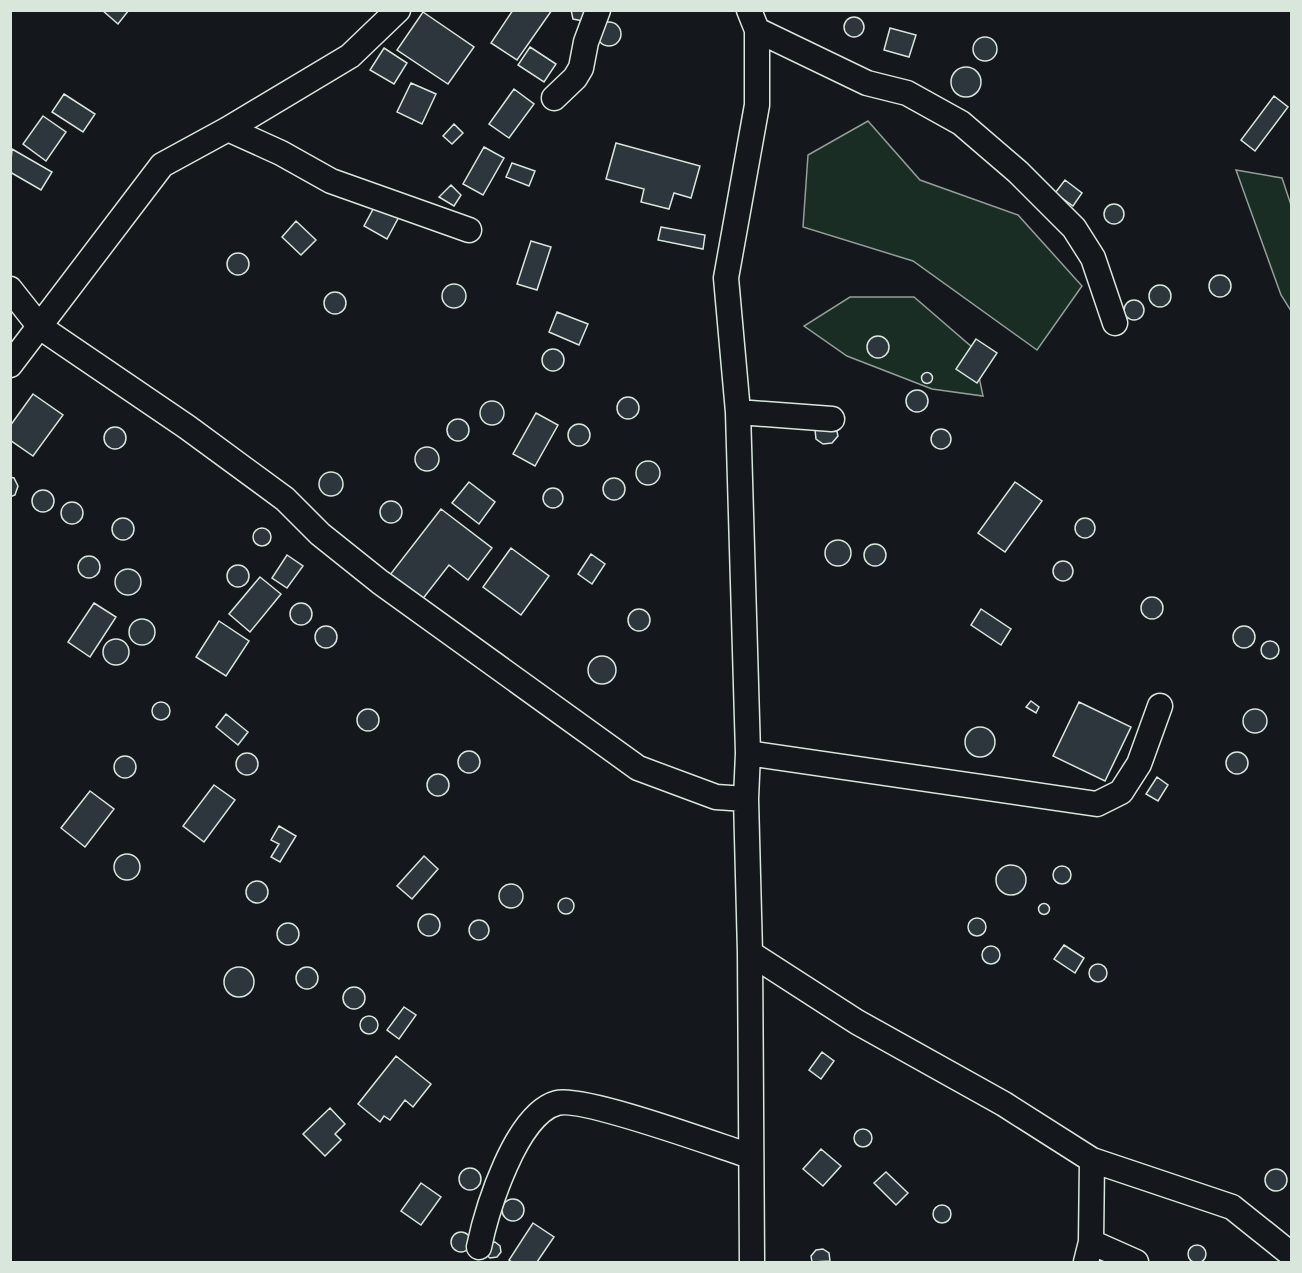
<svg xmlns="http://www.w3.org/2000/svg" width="1302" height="1273" viewBox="0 0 1302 1273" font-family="Montserrat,sans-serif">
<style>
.green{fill:#1a2d24;stroke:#939e99;stroke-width:1.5}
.building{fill:#2c363c;stroke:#d8e6dc;stroke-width:1.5}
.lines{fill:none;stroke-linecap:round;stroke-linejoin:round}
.street-casing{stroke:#d8e6dc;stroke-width:27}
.street{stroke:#14181c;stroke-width:24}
</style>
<rect width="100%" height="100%" fill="#14181c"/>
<path class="green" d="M868,121L920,180L1018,215L1082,286L1037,350L913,261L803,227L808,155Z
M1236,170L1282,178L1291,205V311L1281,295Z
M850,297H914L973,348L983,396L932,389L847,356L804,326Z"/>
<path class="building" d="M102,10H129L118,24Z
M513,10H552L517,60L491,43Z
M571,10H587L583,21L573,19Z
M423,12L474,47L448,84L397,50Z
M844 27a10 10 0 1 1 20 0a10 10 0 1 1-20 0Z
M597 34a12 12 0 1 1 24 0a12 12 0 1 1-24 0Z
M890,28L916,35L909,57L884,50Z
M973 49a12 12 0 1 1 24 0a12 12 0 1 1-24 0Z
M530,47L556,64L544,82L518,65Z
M384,48L407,63L394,84L370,70Z
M951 82a15 15 0 1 1 30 0a15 15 0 1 1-30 0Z
M411,83L436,94L422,124L397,112Z
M514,89L534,104L509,138L489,124Z
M64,94L95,114L83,132L52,112Z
M1274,96L1288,107L1255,151L1241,140Z
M43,116L66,132L46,161L23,144Z
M454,124L463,133L452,144L443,136Z
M616,143L700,166L691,198L674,193L669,209L641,202L644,189L606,179Z
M484,147L504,158L483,195L463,184Z
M12,149L52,172L41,190L10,172Z
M512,163L535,171L529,186L506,177Z
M1065,180L1082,193L1073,206L1055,193Z
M451,185L461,195L454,206L439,197Z
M378,200L401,213L387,239L364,226Z
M1104 214a10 10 0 1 1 20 0a10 10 0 1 1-20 0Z
M296,221L316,240L301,255L282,237Z
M661,227L705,235L703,249L658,240Z
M531,241L551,247L537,290L517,284Z
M227 264a11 11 0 1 1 22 0a11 11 0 1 1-22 0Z
M1209 286a11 11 0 1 1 22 0a11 11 0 1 1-22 0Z
M442 296a12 12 0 1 1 24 0a12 12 0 1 1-24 0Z
M1149 296a11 11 0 1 1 22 0a11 11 0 1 1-22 0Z
M324 303a11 11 0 1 1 22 0a11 11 0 1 1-22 0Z
M1124 310a10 10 0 1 1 20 0a10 10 0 1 1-20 0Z
M557,312L588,324L579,345L549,332Z
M867 347a11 11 0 1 1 22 0a11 11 0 1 1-22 0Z
M976,339L997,353L977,383L956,369Z
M542 360a11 11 0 1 1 22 0a11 11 0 1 1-22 0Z
M921.5 378a5.5 5.5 0 1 1 11 0a5.5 5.5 0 1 1-11 0Z
M906 401a11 11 0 1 1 22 0a11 11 0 1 1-22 0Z
M33,394L63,415L33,456L10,440V426Z
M617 408a11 11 0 1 1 22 0a11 11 0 1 1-22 0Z
M480 413a12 12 0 1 1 24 0a12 12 0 1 1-24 0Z
M536,413L558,425L535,466L513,454Z
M447 430a11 11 0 1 1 22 0a11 11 0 1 1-22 0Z
M820,423L836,427L838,436L832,443L823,444L816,439L815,430Z
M568 435a11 11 0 1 1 22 0a11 11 0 1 1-22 0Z
M104 438a11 11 0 1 1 22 0a11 11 0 1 1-22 0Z
M931 439a10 10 0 1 1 20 0a10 10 0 1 1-20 0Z
M415 459a12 12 0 1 1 24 0a12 12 0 1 1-24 0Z
M636 473a12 12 0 1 1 24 0a12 12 0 1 1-24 0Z
M319 484a12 12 0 1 1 24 0a12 12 0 1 1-24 0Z
M10,477L14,478L18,486L15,495L10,497Z
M603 489a11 11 0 1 1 22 0a11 11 0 1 1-22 0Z
M469,482L495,502L479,524L452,503Z
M1015,482L1042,501L1005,552L978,533Z
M543 498a10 10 0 1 1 20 0a10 10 0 1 1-20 0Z
M32 501a11 11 0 1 1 22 0a11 11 0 1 1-22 0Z
M380 512a11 11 0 1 1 22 0a11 11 0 1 1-22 0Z
M61 513a11 11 0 1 1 22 0a11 11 0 1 1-22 0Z
M441,509L492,548L468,580L449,565L418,605L386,580Z
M112 529a11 11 0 1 1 22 0a11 11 0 1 1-22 0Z
M1075 528a10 10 0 1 1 20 0a10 10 0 1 1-20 0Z
M253 537a9 9 0 1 1 18 0a9 9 0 1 1-18 0Z
M825 553a13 13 0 1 1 26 0a13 13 0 1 1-26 0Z
M864 555a11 11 0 1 1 22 0a11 11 0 1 1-22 0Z
M511,548L549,576L521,615L483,587Z
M591,554L605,564L592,584L578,574Z
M287,555L303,566L287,588L272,578Z
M78 567a11 11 0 1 1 22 0a11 11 0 1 1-22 0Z
M1053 571a10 10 0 1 1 20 0a10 10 0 1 1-20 0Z
M227 576a11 11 0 1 1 22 0a11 11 0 1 1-22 0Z
M115 582a13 13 0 1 1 26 0a13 13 0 1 1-26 0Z
M260,577L281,594L250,632L229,614Z
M1141 608a11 11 0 1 1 22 0a11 11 0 1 1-22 0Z
M290 614a11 11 0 1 1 22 0a11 11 0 1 1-22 0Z
M94,603L116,617L90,657L68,642Z
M981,609L1011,629L1001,645L971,625Z
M628 620a11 11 0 1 1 22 0a11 11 0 1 1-22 0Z
M129 632a13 13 0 1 1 26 0a13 13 0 1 1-26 0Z
M219,621L249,641L226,676L196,657Z
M315 637a11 11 0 1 1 22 0a11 11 0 1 1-22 0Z
M1233 637a11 11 0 1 1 22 0a11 11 0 1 1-22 0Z
M103 652a13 13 0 1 1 26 0a13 13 0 1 1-26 0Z
M1261 650a9 9 0 1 1 18 0a9 9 0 1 1-18 0Z
M588 670a14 14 0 1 1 28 0a14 14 0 1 1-28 0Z
M1031,701L1039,707L1036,713L1026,707Z
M1079,702L1131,727L1105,781L1053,756Z
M152 711a9 9 0 1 1 18 0a9 9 0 1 1-18 0Z
M1243 721a12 12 0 1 1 24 0a12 12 0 1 1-24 0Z
M357 720a11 11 0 1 1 22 0a11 11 0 1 1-22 0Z
M226,714L248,732L238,745L216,727Z
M965 742a15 15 0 1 1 30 0a15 15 0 1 1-30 0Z
M458 762a11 11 0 1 1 22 0a11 11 0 1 1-22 0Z
M1226 763a11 11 0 1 1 22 0a11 11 0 1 1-22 0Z
M236 764a11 11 0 1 1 22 0a11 11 0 1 1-22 0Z
M114 767a11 11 0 1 1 22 0a11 11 0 1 1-22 0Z
M427 785a11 11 0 1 1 22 0a11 11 0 1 1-22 0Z
M1157,777L1168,785L1158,801L1146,794Z
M214,785L235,800L204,842L183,826Z
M90,791L114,809L85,847L61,828Z
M279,826L296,836L280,862L271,857L279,844L271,840Z
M114 867a13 13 0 1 1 26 0a13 13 0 1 1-26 0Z
M424,856L438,869L412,899L397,886Z
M996 880a15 15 0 1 1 30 0a15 15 0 1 1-30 0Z
M1053 875a9 9 0 1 1 18 0a9 9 0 1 1-18 0Z
M246 892a11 11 0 1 1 22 0a11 11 0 1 1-22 0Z
M499 896a12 12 0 1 1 24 0a12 12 0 1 1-24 0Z
M558 906a8 8 0 1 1 16 0a8 8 0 1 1-16 0Z
M1038.5 909a5.5 5.5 0 1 1 11 0a5.5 5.5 0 1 1-11 0Z
M418 925a11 11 0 1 1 22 0a11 11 0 1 1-22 0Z
M968 927a9 9 0 1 1 18 0a9 9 0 1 1-18 0Z
M469 930a10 10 0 1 1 20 0a10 10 0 1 1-20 0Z
M277 934a11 11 0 1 1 22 0a11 11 0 1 1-22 0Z
M1064,945L1084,958L1075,973L1054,959Z
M982 955a9 9 0 1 1 18 0a9 9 0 1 1-18 0Z
M1089 973a9 9 0 1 1 18 0a9 9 0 1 1-18 0Z
M224 982a15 15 0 1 1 30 0a15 15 0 1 1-30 0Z
M296 978a11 11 0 1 1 22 0a11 11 0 1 1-22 0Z
M343 998a11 11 0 1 1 22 0a11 11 0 1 1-22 0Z
M404,1007L416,1015L399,1039L387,1030Z
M360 1025a9 9 0 1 1 18 0a9 9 0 1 1-18 0Z
M822,1052L834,1061L821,1079L809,1070Z
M396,1056L431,1084L413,1107L405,1100L390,1120L384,1116L380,1122L358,1104Z
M330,1108L345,1124L335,1134L341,1140L325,1156L303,1134Z
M854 1138a9 9 0 1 1 18 0a9 9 0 1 1-18 0Z
M821,1149L841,1166L823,1186L803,1169Z
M459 1179a11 11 0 1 1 22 0a11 11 0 1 1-22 0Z
M1265 1180a11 11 0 1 1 22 0a11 11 0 1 1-22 0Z
M886,1172L908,1193L896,1205L874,1183Z
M421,1183L441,1197L421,1225L401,1211Z
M502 1210a11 11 0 1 1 22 0a11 11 0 1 1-22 0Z
M933 1214a9 9 0 1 1 18 0a9 9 0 1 1-18 0Z
M533,1223L554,1237L537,1262H512L509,1260Z
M451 1242a10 10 0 1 1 20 0a10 10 0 1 1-20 0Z
M495,1242L500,1246L501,1252L497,1257L490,1258L485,1254L488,1243Z
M1188 1254a9 9 0 1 1 18 0a9 9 0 1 1-18 0Z
M823,1249L829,1253L830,1261L812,1262L811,1256L816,1250Z"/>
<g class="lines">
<g class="street-casing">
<path id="street" d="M749,10L757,30V105L726,278L738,412L748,753L746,799L750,953L752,1262
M757,30L867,83L907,93L961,123L1018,172L1074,228L1093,258L1115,323
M554,98L575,78L581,68L586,42L598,10
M228,129L281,153L331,181L469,230
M10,289L40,327L187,427L285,499L320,534L380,582L638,768L716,797L746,799
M10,365L162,165L228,129L350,56L398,10
M738,412L832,419
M748,753L1097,804L1121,792L1139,764L1160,706
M750,953L857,1022L1004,1104L1092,1160L1232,1207L1292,1255
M1091,1242L1136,1262
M479,1247C487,1209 516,1114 557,1103C583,1096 716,1145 750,1156
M1086,1262L1091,1242L1092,1160"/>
</g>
<use href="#street" class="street"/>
</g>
<rect width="1302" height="1273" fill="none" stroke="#d8e6dc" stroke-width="24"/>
</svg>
